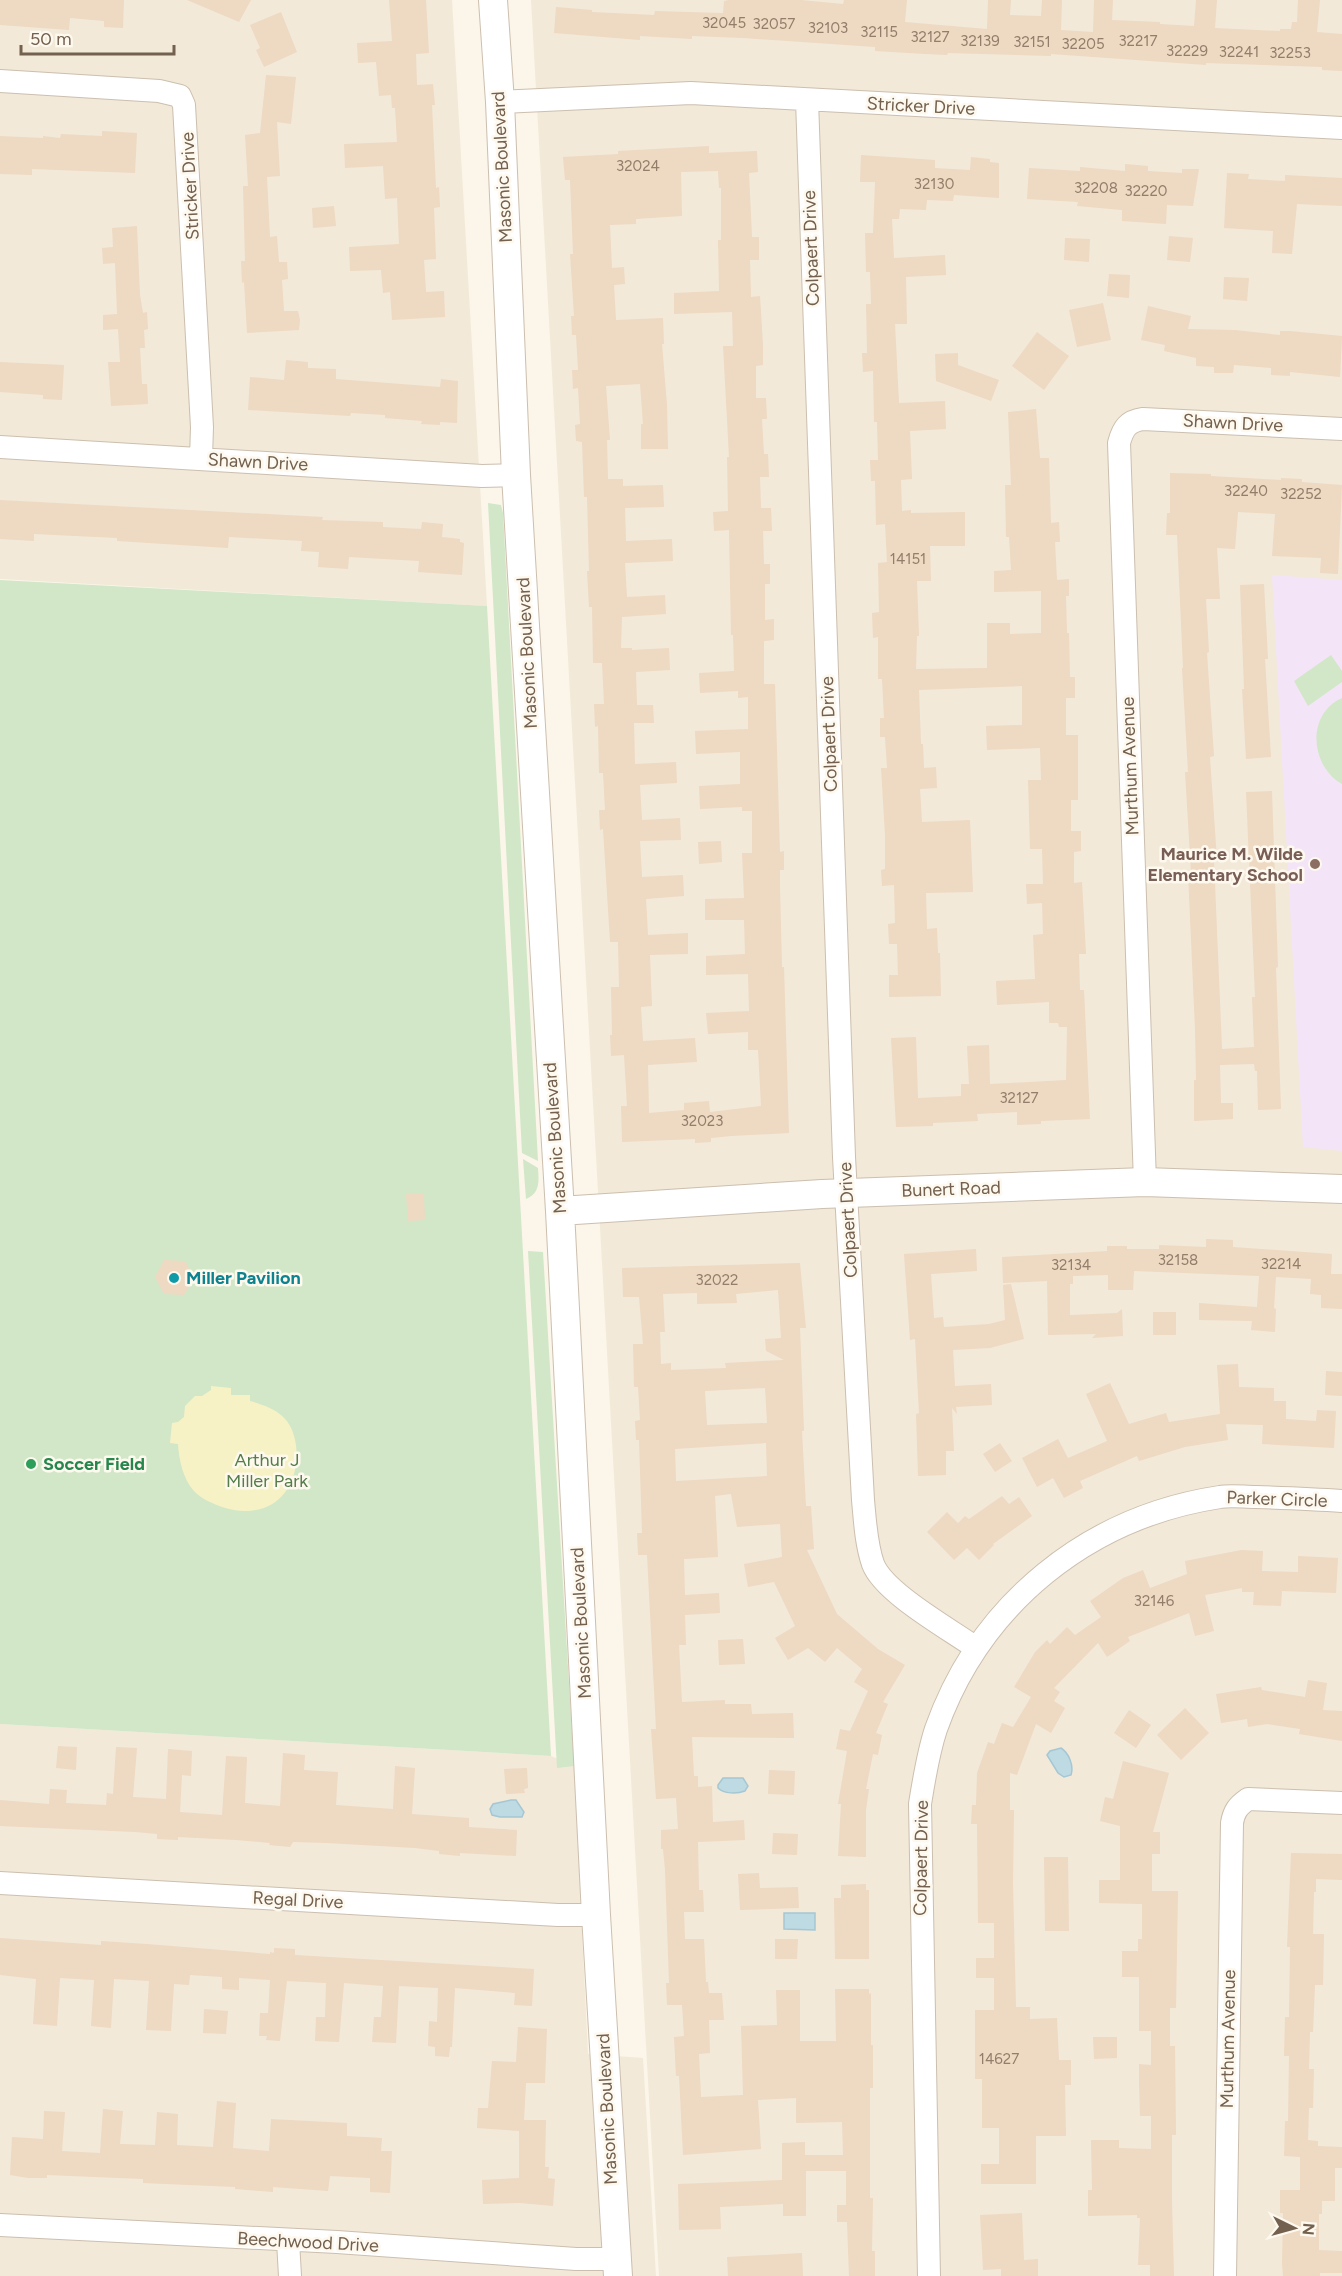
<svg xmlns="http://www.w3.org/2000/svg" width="1342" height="2276" viewBox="0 0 1342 2276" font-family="Figtree,sans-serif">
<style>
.residential{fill:#f2e9d8}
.education{fill:#f3e5f7}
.green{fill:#d1e7c8}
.sand{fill:#f7f2c6}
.water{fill:#bedae3;stroke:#a5c7d4;stroke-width:1.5}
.building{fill:#eed9c2;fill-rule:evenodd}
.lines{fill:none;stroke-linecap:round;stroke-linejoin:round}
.minor-casing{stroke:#ccbfaf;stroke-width:24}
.tertiary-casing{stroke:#ccbfaf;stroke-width:30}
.minor{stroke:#fff;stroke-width:22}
.tertiary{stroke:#fff;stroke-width:28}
.education-dot{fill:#8d6e63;stroke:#fef9ef;stroke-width:2}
.culture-dot{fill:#0f9aa8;stroke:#fef9ef;stroke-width:2}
.leisure-dot{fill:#2e9e5b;stroke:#fef9ef;stroke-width:2}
.labels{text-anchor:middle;stroke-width:5;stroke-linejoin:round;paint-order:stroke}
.number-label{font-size:15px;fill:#927e6b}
.street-label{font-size:18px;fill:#73604e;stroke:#fef9ef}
.education-label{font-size:18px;font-weight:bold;fill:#785e54;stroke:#fef9ef;text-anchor:end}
.culture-label{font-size:18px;font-weight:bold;fill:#0d838f;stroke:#fef9ef;text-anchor:start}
.park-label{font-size:18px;fill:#547d4a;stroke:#fef9ef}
.leisure-label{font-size:18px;font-weight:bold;fill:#27864d;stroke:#fef9ef;text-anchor:start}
</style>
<rect width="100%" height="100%" fill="#fbf6e9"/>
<path class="residential" d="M0,0H452L487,606L0,579Z
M531,0H1342V2276H659Z
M0,1724L551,1756L574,1766L588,2054L643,2058L656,2276H0Z"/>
<path class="education" d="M1272,575L1342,580V1151L1303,1147Z"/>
<path class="green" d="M488,503L501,505L503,513L538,1161L522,1153Z
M0,580L487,606L551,1756L0,1724Z
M1331,655L1342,671V682L1308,706L1294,681Z
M1342,698V784C1310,766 1306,714 1342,698Z
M523,1159L538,1168C539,1182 540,1193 526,1199Z
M528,1251L543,1252L574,1766L557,1768Z"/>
<path class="sand" d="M211,1386L231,1388V1395H250V1401C275,1408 292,1416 296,1445C301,1493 268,1522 222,1507C212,1503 201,1499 194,1491C183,1479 179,1460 178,1444L170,1443L172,1423L178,1422L184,1417L185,1406L195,1396H202L211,1390Z"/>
<path class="water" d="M1061,1748C1069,1753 1074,1766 1071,1775L1064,1777L1058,1773L1047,1755L1050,1751Z
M723,1778H743L748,1786L745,1791C737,1794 724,1794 718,1788V1785Z
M511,1800H516L524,1812L522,1817H500L492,1815L490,1809L493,1804Z
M784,1913H815V1930L784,1929Z"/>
<path class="building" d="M0,0H124L123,28L104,27V21L70,18L69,30L0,25Z
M187,0H251L239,22Z
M389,0H426L429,53L416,54L417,85L433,84L435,105H432L436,188L439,187L440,207L434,208L436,259L424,260L426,292L444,291L445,317L392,320L390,292L383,293L381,270L350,271L349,247L399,244L397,198L385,199L383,166L345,168L344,144L397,142L395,108H392L391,95L379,96L376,62L358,63L357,43L392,41Z
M729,0H801L843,4L844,0H907L905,22L987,29L988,0H1011L1010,15L1041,16L1042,0H1062L1061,30L1093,32L1094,0H1113L1112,20L1160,22V24L1194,26L1196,0H1217L1215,28L1280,31V29H1291L1292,22H1297L1298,0H1320L1317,32L1342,34V71L1322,70V67L1206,63V65L1051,54V56L948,53L947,55L925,54L875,51V47L743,38L692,36V39L640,36V40L554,33L556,7L592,10V12L654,15L655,11L723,13L724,1Z
M281,12L297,52L264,67L256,50L260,48L250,25Z
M266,75L296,77L291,124L277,122L280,176L267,177L270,237L277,236L279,262H287L288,279L282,280L284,311H298L300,320L299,330L247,333L244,282L242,283L241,261H245L243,186H248L245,135L260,133Z
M102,131L137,133L135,173L32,169V175L0,174V136L43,138V136L60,138L61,134L102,136Z
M709,146V153L757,151L758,172L749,173L752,237H759V260H750L751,297L760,296L763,345V365L756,366V398H766L767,419H762L764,454H768L769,477H760L761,508H771L772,531H763L764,564H770V584H765V620L774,619V640L764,641V684H775L780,852L784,851V870H780V888L782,967H784L789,1133L731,1136L711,1138V1142L695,1143V1139L622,1142L621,1106H627L624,1055L611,1056L610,1035H612L611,987H619L618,942H610L603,829L600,830L599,810H605L603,773H599L598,726L595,727L594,704H604L602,663H593L592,607H589L587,571H589L587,497H584L582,442L576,441L575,425L580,424L578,388L573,389L572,370H578L576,335H572L571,316H574L570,254H573L570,180H565L563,157L618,154V151ZM718,171L719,188H721V240H718L719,291L674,293V314L732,312L733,346H723L729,457H727L728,511L713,512L714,531L729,530L731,635H733L734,671L699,673L700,693L738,691V698L748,697V729L695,731L696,754L740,752V784L699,786L700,809L742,807V811H752V853H742L744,898L705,899V920H744L745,954L706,956V975L748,974L749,1011L706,1013L708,1034L748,1032V1050H758L761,1106L710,1112L709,1101L684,1103V1110L649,1113L648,1065L697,1062L695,1038L643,1041L641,1007L652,1006L650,955L688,954V933L648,935L646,899L684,896L683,875L642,877L640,841L681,840L680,818L642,820L640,785L677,783L676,762L635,764L634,723H654L653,705H637L636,672L670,670L669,648L632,650V648H621L622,617L666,614L665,595L627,597L625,563L673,561L672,539L626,541L625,508L664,507L663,485L623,486V479H608L607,440H610L606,386L640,384L643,424H641V449H668L667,405L662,344H664L663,318L616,320L614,285L625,284L624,267L612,268L610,225L636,224V219L682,216L681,172Z
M861,155L935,160V168L970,170L971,157L990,159V162L999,163V198L954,195L953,201L927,200L926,210L900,209L899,219H892L894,258L945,255L946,275L906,277L907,324H895L899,403L945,401L946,429L910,431L912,479L901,480L902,511L911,510V513L965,512V546H930L931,581H917L919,636H917L916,669L987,668V623H1010V634L1041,633V591L994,592V571L1011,570L1009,537H1006L1005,485H1011L1008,412L1036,409L1040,458H1049L1051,523L1059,522L1060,542H1055L1057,580L1069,579V596H1066L1067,633H1069L1070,677H1075V698H1066V735H1078V800H1071V831H1081V851L1074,852V883L1082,882L1086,954H1079L1080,990H1084L1090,1119L1041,1121V1124L1017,1125V1112L977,1114L978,1121L933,1123V1126L896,1127L891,1038L916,1037L918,1098L961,1096V1084H969L967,1046L989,1045L990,1084L1066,1080L1067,1027H1059L1058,1023H1049V1002L997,1005L996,981L1035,979L1033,935L1043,934L1042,903L1027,904L1026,884H1043L1042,849H1030L1028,780H1041L1040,748L987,750L986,726L1022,725V686L919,690L921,744H923L924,768L936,767L937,788L920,789L922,822L970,820L973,892L926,893L927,929L937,928L938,953H940L941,996L889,997V975H898L897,944H889L888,924L895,923L894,885L882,886L881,870L885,869V835L881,768H887L885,737H880V718H884L882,679H878V637L873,638L872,613L879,612L878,563L887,562L885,524L876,525L875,481H871L870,460H878L877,422H874L873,371L863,372L862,353H867L866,304H871L870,272H866L865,233H873L875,182H860Z
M1125,164L1148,166V171L1182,173V169H1199L1193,206L1167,205L1166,224L1122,221V210L1077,206L1078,202L1027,199L1029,168L1080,171V167L1125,171Z
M1227,173L1249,174L1248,179L1285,181V175L1342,178V206L1297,204L1292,254L1272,253L1273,231L1224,228Z
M334,206L336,226L313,228L312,208Z
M137,226L140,295L143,313L147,312L148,329L144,330L145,348H140L142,384H147L148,404L111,406L108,362H120L118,329L103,330V315L117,314L115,263L103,264L102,248L113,247L112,228Z
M1169,236L1193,238L1190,262L1167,260Z
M1065,238L1090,239L1089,262L1064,260Z
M1109,274L1130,275L1129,298L1107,296Z
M1224,277L1249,278L1247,301L1223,299Z
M1103,303L1111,340L1077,347L1069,310Z
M1148,306L1191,316L1188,329L1235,330L1280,335V331H1290L1342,336L1340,377L1290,372V376L1271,375V368L1234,365L1233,373H1214V367L1196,366V358L1164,351L1165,345L1141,340Z
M1037,332L1069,356L1044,390L1012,366Z
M958,353V365L999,380L991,401L936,381L935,354Z
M286,360L308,362V368L336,369V379L440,387L441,379L458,381L457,423L440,422V425L421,424L422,421L385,418V415L351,413L350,416L248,410L250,377L284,380Z
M0,362L64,365L62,400L43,399V395L0,392Z
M1170,473L1211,474V476L1281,480V478L1302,479V482L1342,485L1338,574L1320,573L1321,558L1272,556L1275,514L1238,512L1235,549L1217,548L1220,599H1206L1209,652L1207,653L1214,756L1210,757L1217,860H1214L1222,1049L1254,1047L1252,997H1255L1246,792L1272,791L1278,967L1276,968L1281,1109L1258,1110L1257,1071H1255L1254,1064L1220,1065L1221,1103H1233V1119L1194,1121V1080H1196L1195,1029L1188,873H1191L1185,772H1188L1182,668H1183L1177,535H1166L1167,513H1170Z
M0,500L323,517L322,520L383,522V527L421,529L422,522L443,524L442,537L460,539V542L464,543L462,575L418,572L419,561L349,557L348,569L318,567L319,552L301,551L302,541L229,537L228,548L117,541V538L34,534V541L0,539Z
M1264,584L1268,659H1265L1271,757L1246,759L1242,689H1244L1240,585Z
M721,841L722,862L699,864L698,842Z
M406,1194H424L425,1220L408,1221Z
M1206,1239L1233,1240V1247L1332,1254L1331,1274H1342V1309L1321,1308V1295L1310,1294L1311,1279L1276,1277L1274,1308L1276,1309L1275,1332L1251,1330L1252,1321L1199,1320V1303L1257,1307L1259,1276L1134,1271L1133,1290H1108V1275L1073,1276V1284H1070V1315L1117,1313L1122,1309L1123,1336L1092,1338L1096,1334L1048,1335L1047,1281L1003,1283L1002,1257L1107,1251V1246H1127V1249H1159V1245L1206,1247Z
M976,1249L977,1271L931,1274L934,1318L943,1317L944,1327L989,1324L1005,1320L1003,1285L1011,1284L1024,1339L990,1348L953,1350L955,1386L991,1384L992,1405L956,1407L957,1414L952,1408L954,1451H946V1475L918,1476L916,1414L919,1413L915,1339L910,1340L904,1254Z
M164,1260L185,1261L194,1279L184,1295L164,1294L155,1277Z
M800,1263L806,1328H800L804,1431H802L806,1506H811L814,1549L807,1550L837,1614L878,1649L905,1665L883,1702L888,1704L876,1733L882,1735L878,1755L873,1754L866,1789H869L866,1810V1857L838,1856L841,1804H838L847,1751L836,1749L840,1729L850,1731L868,1691L854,1682L862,1669L837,1648L825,1662L808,1648L788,1660L775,1638L795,1626L774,1582L748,1587L744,1564L782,1557L780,1524L737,1527L731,1494L715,1496L718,1557L684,1559L685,1595L719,1593L720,1613L685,1615L686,1645H679L682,1702L725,1700V1704H751L752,1714L793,1713L794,1738L692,1737L694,1776H698V1787L712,1786L713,1822L744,1820L745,1840L698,1842L699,1890H703L704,1912H684L685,1939H704L706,1982H708L709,1993H722L724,2020H709L710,2053L699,2054L701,2097L743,2095L741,2026L777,2025L776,1990H800V2041H836L835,1989H869V1994L871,1993V2045H873V2088H870V2198H873L872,2251H875V2276H849L847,2222H837V2205H846V2171H806V2216H783V2204L720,2207L721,2229L679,2230L678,2184L782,2180V2143L805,2142V2155H843L842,2122L796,2123V2098L758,2100L761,2149L683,2155L679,2076H676L674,2037L684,2036L682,2005H667L666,1983H669L665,1870L663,1849H661V1830L678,1829L676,1798L656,1799L651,1729H656L647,1555H638L637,1533H642L639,1440H636L635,1421L640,1420L638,1387H634L633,1344H643L639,1297H623L622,1268ZM778,1290L781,1338L765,1339L766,1351L784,1360L725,1363L726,1368L671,1370V1363L661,1364L660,1332H665L663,1294L697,1293V1304L737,1303L736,1294ZM765,1388L767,1423L707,1425L705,1391ZM766,1443L767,1476L676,1481L675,1449Z
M1153,1312H1176V1335H1153Z
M1238,1364L1239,1387L1274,1388V1401H1286V1419L1316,1421L1317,1410L1336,1411L1334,1448L1262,1444L1263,1425L1226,1424L1228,1440L1185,1447L1139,1461L1137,1456L1080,1481L1083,1488L1064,1498L1053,1478L1037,1487L1022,1458L1058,1439L1068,1458L1107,1441L1086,1394L1110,1383L1129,1424L1166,1413L1169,1422L1220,1414L1217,1365Z
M1326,1371L1342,1372V1396L1325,1395Z
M1000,1443L1012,1461L995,1472L983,1454Z
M1002,1496L1009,1504L1019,1497L1032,1516L993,1544L994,1545L979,1560L967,1548L954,1560L927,1532L947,1512L958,1523L965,1516L969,1519Z
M1241,1550L1263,1551L1262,1571L1298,1572V1556L1338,1558L1336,1593L1282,1591L1281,1606L1253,1605L1254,1592H1242V1588L1205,1595L1214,1631L1195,1636L1189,1613L1128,1637L1130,1641L1107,1657L1098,1643L1054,1688L1060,1692L1054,1701L1065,1708L1051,1733L1036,1724L1017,1775L1010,1773V1810H1014L1013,1884L1016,2007H1030V2019L1057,2018L1059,2060H1071V2085H1065L1066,2136H1036V2184H981V2164H999V2128H982V2079H975V2010H994V1978H976V1958H994V1923H978L977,1824H971L972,1805H976L977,1773L988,1742L994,1744L1002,1723L1013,1727L1031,1697L1014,1687L1035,1652L1047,1640L1050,1644L1067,1627L1075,1635L1101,1617L1090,1601L1123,1578L1143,1570L1150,1588L1187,1574L1185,1561Z
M743,1639L745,1664L719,1665L718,1640Z
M1308,1680L1327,1683L1323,1710L1342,1711V1741L1299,1734L1300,1729L1267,1724L1248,1727L1247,1719L1221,1723L1216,1694L1261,1687L1262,1690L1305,1697Z
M1185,1708L1209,1733L1181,1760L1157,1735Z
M1129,1710L1151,1725L1136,1748L1114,1733Z
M58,1746L77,1747L76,1770L56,1768Z
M116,1747L137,1748L133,1797L166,1799L168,1749L192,1751L191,1776L182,1775L180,1812L222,1815L226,1756L247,1757L245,1803L280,1806L283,1753L305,1755L304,1770L338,1772L336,1805L393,1809L395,1766L415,1768L412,1814L469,1818V1827L517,1830L516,1856L460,1853V1856L439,1854V1851L415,1848L327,1843L293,1842L290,1847L269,1845L270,1843L236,1840L178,1837V1840L157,1839V1834L135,1832L0,1826V1800L49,1804L50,1789L67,1790L66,1803L106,1805L107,1793L113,1794Z
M1123,1761L1169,1773L1153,1832H1160V1854H1152V1891H1178L1176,2008H1170V2046H1175L1176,2135H1172V2201L1174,2276H1150V2265H1138L1140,2218H1137V2215L1088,2216V2190H1092L1091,2140H1119V2148L1151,2149V2116H1140L1139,2082V2064L1151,2065V2031H1139V1977H1122V1951H1138V1939H1142V1904L1099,1903V1880H1120V1826L1100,1821L1105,1797L1113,1799Z
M527,1768L528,1788L524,1789L525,1793L506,1794L504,1769Z
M769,1770L795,1771L794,1795L768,1794Z
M773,1833L798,1834L797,1855L772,1854Z
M1291,1853L1342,1854V1880L1316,1879V1892H1314L1313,1934H1324L1323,1985H1315L1313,2032H1310L1309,2069H1314L1313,2108H1309L1308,2140L1318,2141V2146L1342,2147V2168H1335V2201H1322V2214H1319V2250L1342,2251V2273H1320V2276H1283L1282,2264L1283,2213H1280V2190H1300V2157L1284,2156L1285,2121H1288L1289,2056H1284L1285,2017H1289L1290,1947H1287Z
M1044,1857H1068L1069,1931H1045Z
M759,1873L760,1888L798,1887L799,1908L740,1910L738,1874Z
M866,1884V1890H869V1959H835L834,1898H841V1885Z
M0,1938L101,1945V1941L147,1944L270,1954V1952L274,1953V1948L295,1949V1955L534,1969L532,2006L514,2005L515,1993L455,1988L452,2047H450L449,2057L435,2056V2047L428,2046L429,2021L437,2022L438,1988L399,1986L396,2043L372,2042L374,2017H381L383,1986L344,1983L339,2042L315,2041L316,2017H325L326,1983L287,1981L280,2041L266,2040L267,2036H259L260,2013H268L270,1980L239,1978V1990L222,1989V1977L190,1975L189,1985L174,1984L171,2031L146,2030L149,1981L114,1979L111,2028L91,2026L94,1980L60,1978L57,2026L33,2024L36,1979L0,1975Z
M775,1939H798L797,1959H775Z
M204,2009L228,2011L226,2034L203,2033Z
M518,2027L547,2029L545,2083H526L524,2120H546L545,2167H549L548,2178L555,2179L553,2206L520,2203L483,2204L482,2180L519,2178V2131L477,2128L478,2108H488L492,2061L516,2062Z
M1093,2037H1117V2058L1094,2059Z
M217,2101L236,2103L233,2148L269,2151L271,2119L347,2123V2136L382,2138L381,2151H392L390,2193L370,2192V2178L330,2176L328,2191L273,2187V2192L235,2189V2187L143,2183V2179L47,2175V2178H28L10,2175L12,2137L43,2139L44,2111L65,2112L62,2151L100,2153L103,2109L123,2111L120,2144L155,2145L157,2112L178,2114L177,2145L213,2147Z
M1022,2213L1024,2260L1038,2259V2276H1001V2269L983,2270L980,2215Z
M802,2253L803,2276H728L727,2257Z"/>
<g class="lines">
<g class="minor-casing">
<path id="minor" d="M0,81L159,91L180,96L184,105L202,427L201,458
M807,100L844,1157L863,1500C865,1521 866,1544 873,1564C884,1593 951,1630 976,1648
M500,102L691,93L1342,128
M0,447L482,476L516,475
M1145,1182L1119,443C1123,428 1128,421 1143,419L1342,429
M0,1883L558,1915H596
M0,2225L337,2242L576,2259H617
M288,2241L290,2276
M929,2276L920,1804C924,1779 928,1753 936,1729C981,1603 1088,1517 1220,1497C1231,1495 1244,1497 1256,1497C1285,1498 1313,1499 1342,1501
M1225,2276L1232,1823C1234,1811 1238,1806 1248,1799L1342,1803"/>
</g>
<g class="tertiary-casing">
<path id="tertiary" d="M493,0L500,102L516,475L560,1211L596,1915L618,2276
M560,1211L822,1194L1145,1182L1342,1189"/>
</g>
<use href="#minor" class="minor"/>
<use href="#tertiary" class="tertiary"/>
</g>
<circle class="education-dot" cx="1315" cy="864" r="6"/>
<circle class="culture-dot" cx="174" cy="1278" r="6"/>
<circle class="leisure-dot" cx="31" cy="1464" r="6"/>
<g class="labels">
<g class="number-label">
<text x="724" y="28">32045</text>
<text x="774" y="29">32057</text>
<text x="828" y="33">32103</text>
<text x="879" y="37">32115</text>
<text x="930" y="42">32127</text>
<text x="980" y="46">32139</text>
<text x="1138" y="46">32217</text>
<text x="1032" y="47">32151</text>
<text x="1083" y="49">32205</text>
<text x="1187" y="56">32229</text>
<text x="1239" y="57">32241</text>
<text x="1290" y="58">32253</text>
<text x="638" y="171">32024</text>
<text x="934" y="189">32130</text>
<text x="1096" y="193">32208</text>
<text x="1146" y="196">32220</text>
<text x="1246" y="496">32240</text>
<text x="1301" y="499">32252</text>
<text x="908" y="564">14151</text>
<text x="1019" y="1103">32127</text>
<text x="702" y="1126">32023</text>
<text x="1178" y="1265">32158</text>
<text x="1281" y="1269">32214</text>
<text x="1071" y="1270">32134</text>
<text x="717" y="1285">32022</text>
<text x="1154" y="1606">32146</text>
<text x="999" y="2064">14627</text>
</g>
<g class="street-label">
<text transform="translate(921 106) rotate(3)" y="6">Stricker Drive</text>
<text transform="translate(502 167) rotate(-93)" y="6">Masonic Boulevard</text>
<text transform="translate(190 186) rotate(-93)" y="6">Stricker Drive</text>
<text transform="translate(811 248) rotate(-92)" y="6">Colpaert Drive</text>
<text transform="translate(1233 423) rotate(3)" y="6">Shawn Drive</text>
<text transform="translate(258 462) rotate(3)" y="6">Shawn Drive</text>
<text transform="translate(527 653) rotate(-93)" y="6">Masonic Boulevard</text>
<text transform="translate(829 734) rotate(-92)" y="6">Colpaert Drive</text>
<text transform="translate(1130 766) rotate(-92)" y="6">Murthum Avenue</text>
<text transform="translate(555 1138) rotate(-94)" y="6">Masonic Boulevard</text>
<text transform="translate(951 1189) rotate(-2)" y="6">Bunert Road</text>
<text transform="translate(848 1220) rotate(-93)" y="6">Colpaert Drive</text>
<text transform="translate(1277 1499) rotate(2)" y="6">Parker Circle</text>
<text transform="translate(581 1623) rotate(-93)" y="6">Masonic Boulevard</text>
<text transform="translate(921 1858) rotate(-89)" y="6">Colpaert Drive</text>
<text transform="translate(298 1900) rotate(3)" y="6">Regal Drive</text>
<text transform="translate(1228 2039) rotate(-89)" y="6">Murthum Avenue</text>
<text transform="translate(607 2109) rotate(-93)" y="6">Masonic Boulevard</text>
<text transform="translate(308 2242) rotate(3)" y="6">Beechwood Drive</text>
</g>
<g class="education-label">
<text x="1303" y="860">Maurice M. Wilde<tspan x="1303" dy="21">Elementary School</tspan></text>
</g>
<g class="culture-label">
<text x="186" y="1284">Miller Pavilion</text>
</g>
<g class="park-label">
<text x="267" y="1466">Arthur J<tspan x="267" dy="21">Miller Park</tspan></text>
</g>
<g class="leisure-label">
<text x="43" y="1470">Soccer Field</text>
</g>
</g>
<g transform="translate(1294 2228) rotate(95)" stroke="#fef9ef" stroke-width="4.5" paint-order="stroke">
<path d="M0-4.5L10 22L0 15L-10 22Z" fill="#73604e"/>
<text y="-9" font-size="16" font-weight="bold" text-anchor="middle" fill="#73604e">N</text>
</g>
<path d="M21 45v9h153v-9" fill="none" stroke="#73604e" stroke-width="3"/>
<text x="30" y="45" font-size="18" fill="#73604e" stroke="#fef9ef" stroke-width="4.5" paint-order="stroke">50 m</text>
</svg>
